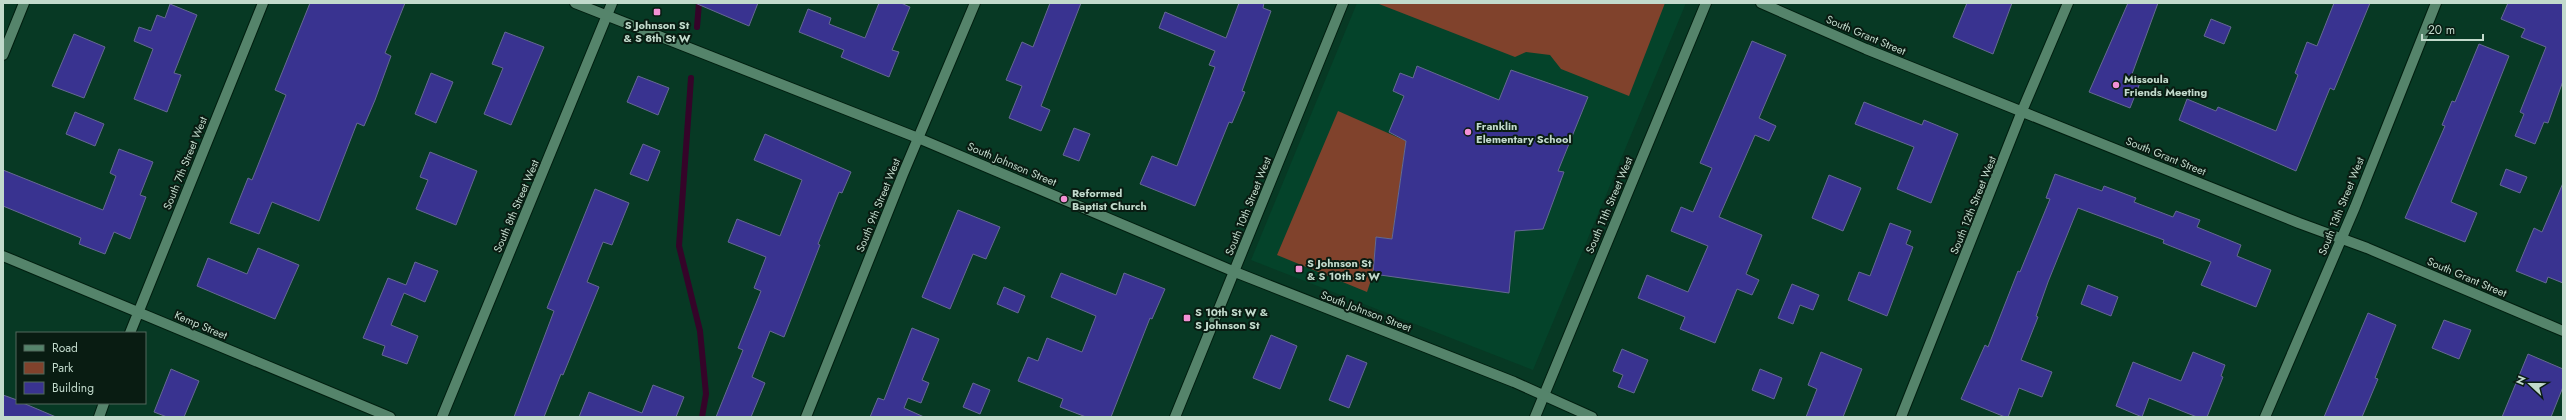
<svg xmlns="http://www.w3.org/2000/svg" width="2566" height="420" viewBox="0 0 2566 420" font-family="Jost,sans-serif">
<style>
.built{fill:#04432a}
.green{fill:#80422c}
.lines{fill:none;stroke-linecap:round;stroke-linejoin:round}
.stream{stroke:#350429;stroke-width:6}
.building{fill:#393390;stroke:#656992}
.street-casing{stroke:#001e0f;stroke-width:12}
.secondary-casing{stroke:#001e0f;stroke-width:12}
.street{stroke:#55846b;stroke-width:10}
.secondary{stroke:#55846b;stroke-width:10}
.poi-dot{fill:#f391d5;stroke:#091c12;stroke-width:1.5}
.labels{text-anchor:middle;stroke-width:4;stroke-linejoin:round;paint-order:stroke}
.poi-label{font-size:11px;font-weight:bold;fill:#c2dacc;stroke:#091c12;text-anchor:start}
.street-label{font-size:11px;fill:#c2dacc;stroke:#091c12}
</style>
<rect width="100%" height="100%" fill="#073924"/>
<path class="built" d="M1357,3H1686L1533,370L1251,260Z"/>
<path class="green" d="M1665,3L1629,96L1561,69L1550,55L1526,52L1515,57L1379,4Z
M1338,111L1406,141L1392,239L1376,237L1373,274L1367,292L1277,255Z"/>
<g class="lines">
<path class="stream" d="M697,27L699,3
M691,78L679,246L700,331L706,394L702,417"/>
</g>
<path class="building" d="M310,3H405L385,53L391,56L375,100L364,126L357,123L319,221L272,202L259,234L230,223L248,178L252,180L286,95L275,90Z
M695,3H758L749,26Z
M879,3H901L910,7L892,50L899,52L889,77L841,57L844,50L799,32L808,9L831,18L829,24L865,38Z
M1050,3H1081L1041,106L1050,110L1041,131L1009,118L1022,86L1006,80L1022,42L1033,47Z
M1239,3H1264L1263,8L1271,11L1242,91L1245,92L1232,123L1229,122L1195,206L1140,184L1152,156L1177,166L1215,67L1209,65L1215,51L1159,28L1165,12L1226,38Z
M1967,3H2012L1993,54L1953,37Z
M2128,3H2158L2132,74L2142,78L2130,108L2089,92Z
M2334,3H2370L2334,90L2330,88L2296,171L2179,120L2187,99L2216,111L2218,107L2276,131L2298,75L2295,73L2307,42L2317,46Z
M2508,3H2563V81L2548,123L2544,122L2535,144L2515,136L2524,114L2520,112L2546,47L2521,37L2525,29L2501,19Z
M170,4L197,15L174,73L181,75L167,112L134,99L153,49L134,41L139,27L151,31L157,15L165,18Z
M2211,19L2231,27L2224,44L2204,36Z
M505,32L544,47L511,125L484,114L503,68L492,64Z
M74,34L105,47L84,98L52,86Z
M1752,41L1786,55L1759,118L1776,126L1769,141L1755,135L1719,217L1762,235L1746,274L1759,280L1752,295L1737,289L1715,343L1680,329L1685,317L1638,298L1647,275L1688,292L1708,246L1671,231L1681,207L1693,212L1712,168L1700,163Z
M2479,44L2509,56L2451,202L2477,213L2465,242L2405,218L2445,126L2442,125L2452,101L2455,102Z
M1417,66L1499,100L1511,70L1588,97L1558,171L1564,172L1543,229L1515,231L1509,293L1373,274L1376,237L1392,239L1406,141L1389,132L1404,96L1393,91L1400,73L1413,78Z
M431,73L453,82L436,123L415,114Z
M638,76L669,88L658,115L627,102Z
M1864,102L1922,125L1924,120L1958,134L1931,203L1897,189L1914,147L1855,124Z
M75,112L104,124L95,146L66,134Z
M1074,128L1090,134L1079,161L1063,155Z
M765,134L851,172L842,193L839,192L818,244L820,245L784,337L770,331L752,377L765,383L751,417H716L743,350L738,348L761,291L754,288L766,257L728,242L737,219L780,236L802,180L754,160Z
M643,144L660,151L648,181L630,174Z
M119,149L153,162L140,195L146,197L130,239L114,232L105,254L79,244L81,238L3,206V170L103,210L116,176L110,173Z
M430,152L477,171L456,225L416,209L428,180L420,177Z
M2506,169L2527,177L2520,193L2500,185Z
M2055,174L2102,191L2104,186L2136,198L2134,202L2173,217L2176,211L2200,220L2197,227L2241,245L2237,256L2271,270L2256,307L2201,285L2211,262L2163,243L2164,240L2078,208L2048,282L2036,316L2038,317L2021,360L2052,372L2042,397L2019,388L2008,417H2005L1961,399L1985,345L1988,347L2018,271L2020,272L2050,199L2046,198Z
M1829,175L1861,188L1843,231L1812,218Z
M2563,183V283L2548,277L2546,283L2516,271L2534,228L2542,232Z
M595,189L629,203L612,245L603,242L587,282L599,287L563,375L561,374L544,417H514L554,311L547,308Z
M958,210L1000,227L986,259L973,254L950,309L922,297Z
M1890,223L1911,231L1906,244L1913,247L1887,316L1848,300L1859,272L1870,276Z
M258,248L299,265L275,319L197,286L208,258L247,274Z
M415,262L438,271L425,302L404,293L391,325L418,336L407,364L382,355L385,346L363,338L388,278L406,285Z
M1061,273L1116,295L1124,273L1165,289L1152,319L1150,318L1111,417H1086L1060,407L1063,399L1018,381L1028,357L1038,361L1047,338L1082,352L1096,316L1051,297Z
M1792,284L1819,295L1813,310L1800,305L1793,324L1778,318Z
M2088,285L2118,297L2111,316L2081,304Z
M1004,287L1025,296L1018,313L997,304Z
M2368,313L2396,325L2375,378L2378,379L2362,417H2324Z
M2444,320L2471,330L2459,359L2432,348Z
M912,328L939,339L922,380L929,383L921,403L908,398L904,408L924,417H870L878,398L884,400Z
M1271,335L1297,346L1280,389L1253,378Z
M1622,349L1648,360L1634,393L1618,387L1623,375L1613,371Z
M1821,352L1862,369L1843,417H1806L1817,389L1808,385Z
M2193,352L2225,365L2221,376L2223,377L2207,417H2197L2149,398L2142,417L2116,406L2133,362L2181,381Z
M2528,354L2563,369V387L2551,417H2502Z
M1347,355L1367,363L1349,408L1329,400Z
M171,369L199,381L184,417H167L154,412Z
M1760,369L1782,378L1774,399L1752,390Z
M973,383L990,390L980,414L963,407Z
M653,385L684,397L676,417H579L589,392L642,413Z
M3,395L17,400V403H23L56,417H3Z"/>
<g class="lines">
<g class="street-casing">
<path id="street" d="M1761,3L1866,49L2299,223L2367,248L2563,331
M3,55L24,3
M3,256L390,417
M130,333L263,3
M99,417L104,403
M442,417L612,3
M806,417L903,174L975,3
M1175,417L1343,3
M1535,417L1706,3
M1901,417L2022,111L2068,3
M2265,417L2355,207L2436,3"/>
</g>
<g class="secondary-casing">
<path id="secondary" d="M575,3L918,138L1235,272L1514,382L1592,417"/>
</g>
<use href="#street" class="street"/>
<use href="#secondary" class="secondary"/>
</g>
<g class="poi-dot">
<rect x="653" y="8" width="8" height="8" rx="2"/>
<circle cx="2116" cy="85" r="4"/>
<circle cx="1468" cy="132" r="4"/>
<circle cx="1064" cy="199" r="4"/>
<rect x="1295" y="265" width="8" height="8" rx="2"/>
<rect x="1183" y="314" width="8" height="8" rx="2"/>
</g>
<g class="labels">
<g class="poi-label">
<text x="657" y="29" text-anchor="middle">S Johnson St<tspan x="657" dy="13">&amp; S 8th St W</tspan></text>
<text x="2124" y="83">Missoula<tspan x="2124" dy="13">Friends Meeting</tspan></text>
<text x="1476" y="130">Franklin<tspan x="1476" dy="13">Elementary School</tspan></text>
<text x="1072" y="197">Reformed<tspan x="1072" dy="13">Baptist Church</tspan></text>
<text x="1307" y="267">S Johnson St<tspan x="1307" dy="13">&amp; S 10th St W</tspan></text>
<text x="1195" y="316">S 10th St W &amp;<tspan x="1195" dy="13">S Johnson St</tspan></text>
</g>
<g class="street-label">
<text transform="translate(1866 35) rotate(23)" y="4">South Grant Street</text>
<text transform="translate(2166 156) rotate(22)" y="4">South Grant Street</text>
<text transform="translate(185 163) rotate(-68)" y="4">South 7th Street West</text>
<text transform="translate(1012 164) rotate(23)" y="4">South Johnson Street</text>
<text transform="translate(878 205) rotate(-68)" y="4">South 9th Street West</text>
<text transform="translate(1609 205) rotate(-67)" y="4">South 11th Street West</text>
<text transform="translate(1973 205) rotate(-68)" y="4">South 12th Street West</text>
<text transform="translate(516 206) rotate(-67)" y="4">South 8th Street West</text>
<text transform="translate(1248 206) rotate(-68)" y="4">South 10th Street West</text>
<text transform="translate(2341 206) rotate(-68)" y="4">South 13th Street West</text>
<text transform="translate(2467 277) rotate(23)" y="4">South Grant Street</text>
<text transform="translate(1366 311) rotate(21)" y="4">South Johnson Street</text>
<text transform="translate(201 325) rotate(23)" y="4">Kemp Street</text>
</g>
</g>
<rect width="2566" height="420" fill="none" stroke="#c2dacc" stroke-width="8"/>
<rect x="16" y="332" width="130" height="72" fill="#091c12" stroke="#53685c"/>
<rect x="24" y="345" width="20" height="6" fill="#55846b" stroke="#53685c"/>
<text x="52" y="352" font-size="12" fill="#c2dacc">Road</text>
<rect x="24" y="362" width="20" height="12" fill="#80422c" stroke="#53685c"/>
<text x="52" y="372" font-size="12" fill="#c2dacc">Park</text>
<rect x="24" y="382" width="20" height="12" fill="#393390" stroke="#53685c"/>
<text x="52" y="392" font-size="12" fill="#c2dacc">Building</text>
<g transform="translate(2530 384) rotate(292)" stroke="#091c12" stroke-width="3" paint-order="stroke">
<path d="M0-3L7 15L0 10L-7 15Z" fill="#c2dacc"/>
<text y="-6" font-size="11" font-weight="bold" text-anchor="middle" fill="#c2dacc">N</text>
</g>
<path d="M2422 34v6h61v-6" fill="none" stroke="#c2dacc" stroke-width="2"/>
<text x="2428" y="34" font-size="12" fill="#c2dacc" stroke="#091c12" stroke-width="3" paint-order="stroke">20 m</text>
</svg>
